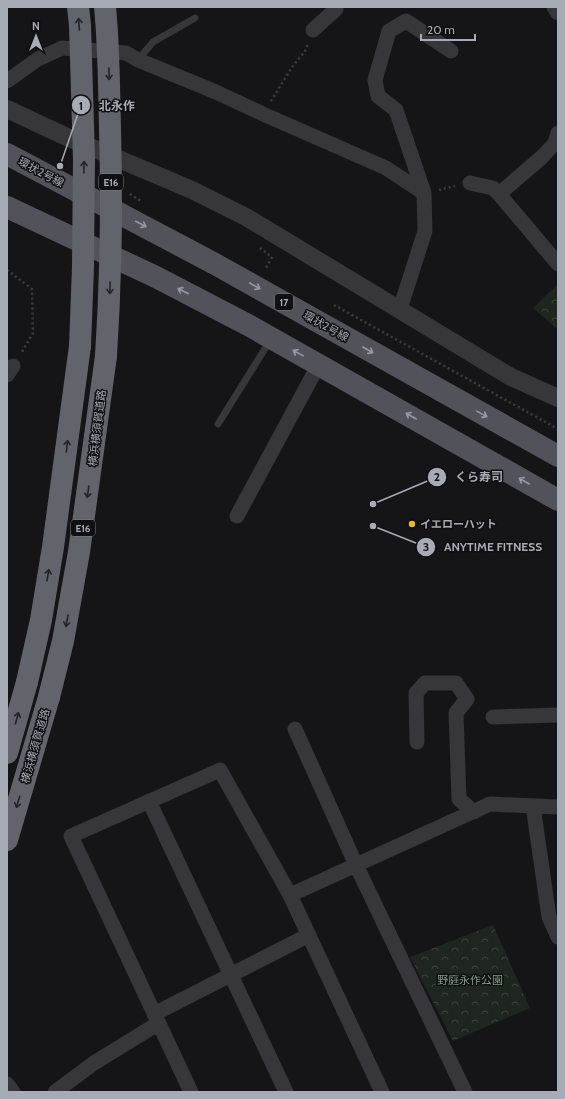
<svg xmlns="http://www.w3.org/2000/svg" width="565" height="1099" viewBox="0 0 565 1099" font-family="Cabin,'Noto Sans JP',sans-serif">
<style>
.park{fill:url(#park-crowns)}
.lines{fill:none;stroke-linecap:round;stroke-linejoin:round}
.path{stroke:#3c3d42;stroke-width:2.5;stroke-dasharray:2 3;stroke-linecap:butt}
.service{stroke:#36363b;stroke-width:7}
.minor{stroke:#36363b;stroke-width:15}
.tertiary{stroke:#36363b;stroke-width:18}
.primary{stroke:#52535a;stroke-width:22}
.motorway{stroke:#62646b;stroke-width:22}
.motorway-bridge{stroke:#62646b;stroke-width:22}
.oneway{stroke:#242428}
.oneway2{stroke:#9699a3}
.poi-dot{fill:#e6b43c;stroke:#100f11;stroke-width:1.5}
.labels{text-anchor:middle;stroke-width:3;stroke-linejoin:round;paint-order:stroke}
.shield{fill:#100f11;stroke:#7a7c84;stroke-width:1}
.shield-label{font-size:10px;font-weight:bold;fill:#a7abb5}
.street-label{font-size:11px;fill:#a7abb5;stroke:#100f11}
.poi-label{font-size:11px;font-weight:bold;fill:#a7abb5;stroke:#100f11;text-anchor:start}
.park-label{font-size:11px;fill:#7f9f83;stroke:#100f11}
.leader{fill:none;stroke:#a7abb5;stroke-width:1.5}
.callout-dot{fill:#a7abb5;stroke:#100f11;stroke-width:1.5}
.mark-label{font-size:12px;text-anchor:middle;font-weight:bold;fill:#111}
.callout-label{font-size:12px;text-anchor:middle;font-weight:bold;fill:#a7abb5;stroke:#100f11;stroke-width:3;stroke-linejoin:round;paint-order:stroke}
</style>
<defs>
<pattern id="park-crowns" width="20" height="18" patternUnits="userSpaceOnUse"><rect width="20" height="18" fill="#1f2620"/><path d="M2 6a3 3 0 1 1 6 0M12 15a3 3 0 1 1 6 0" fill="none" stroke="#3d433e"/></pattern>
</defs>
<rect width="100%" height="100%" fill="#151416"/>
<path class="park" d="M558,284V330L533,308Z
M493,925L530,1008L453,1041L410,957Z"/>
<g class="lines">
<path class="path" d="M271,101L292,67L305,51L308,44
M439,190L455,186
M130,194L141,201
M260,248L272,257L266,268
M7,270L32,289L33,333L22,352
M334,305L558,429"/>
<path class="service" d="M138,60L153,42L195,18
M218,424L271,339"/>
<path class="minor" d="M554,7L558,13
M313,30L336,9
M7,81L38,59L62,48L126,53L138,60L216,92L263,114L386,168L424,193L425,231L400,309
M470,183L493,188L499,194L558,264
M424,193L396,110L378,96L375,80L389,31L406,21L451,51
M499,194L542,157L555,143L558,133
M7,375L13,366
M237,516L319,364
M493,717L558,715
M295,729L356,865L465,1092
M417,742L416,693L425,683H456L467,699L456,713L459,799L474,812
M149,801L286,1092
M533,806L549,917L558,937
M290,895L490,804L558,807
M154,1014L309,935
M7,1084L13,1092
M55,1092L94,1063L159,1023
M191,1092L71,836L220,770L290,895L382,1092"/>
<path class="tertiary" d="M7,109L69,138L192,190L246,217L511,377L558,398"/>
<path class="primary" d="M7,154L215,264L558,456
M7,207L156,277L250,326L558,500"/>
<path class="motorway" d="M27,682L41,620L53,547L80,346
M49,697L63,641L79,552L106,356"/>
<path class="motorway-bridge" d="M78,7L80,25L84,159L83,267L80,346
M105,7C109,47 109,88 110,129C112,205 111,280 106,356
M7,753L27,682
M7,840L49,697"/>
</g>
<defs><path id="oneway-shaft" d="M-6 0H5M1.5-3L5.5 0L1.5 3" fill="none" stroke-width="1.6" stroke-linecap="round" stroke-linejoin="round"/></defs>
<g class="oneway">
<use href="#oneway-shaft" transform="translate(79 24) rotate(-94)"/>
<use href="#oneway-shaft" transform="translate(109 74) rotate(89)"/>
<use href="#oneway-shaft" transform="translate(84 167) rotate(-89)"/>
<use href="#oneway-shaft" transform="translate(110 288) rotate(91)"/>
<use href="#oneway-shaft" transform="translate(67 446) rotate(-83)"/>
<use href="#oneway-shaft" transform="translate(88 492) rotate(98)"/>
<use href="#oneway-shaft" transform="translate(48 575) rotate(-80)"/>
<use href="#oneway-shaft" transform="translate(67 621) rotate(100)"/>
<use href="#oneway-shaft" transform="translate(17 718) rotate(-75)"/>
<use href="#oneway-shaft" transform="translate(18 802) rotate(107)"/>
</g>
<g class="oneway2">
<use href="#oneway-shaft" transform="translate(141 224) rotate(27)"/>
<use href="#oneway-shaft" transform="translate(255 286) rotate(30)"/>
<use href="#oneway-shaft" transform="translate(183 291) rotate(-153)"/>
<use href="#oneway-shaft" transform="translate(368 350) rotate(30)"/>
<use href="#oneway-shaft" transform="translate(298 353) rotate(-151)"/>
<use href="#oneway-shaft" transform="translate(482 414) rotate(29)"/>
<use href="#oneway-shaft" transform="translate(411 416) rotate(-150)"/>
<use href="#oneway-shaft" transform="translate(524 481) rotate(-150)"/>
</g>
<circle class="poi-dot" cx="412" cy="524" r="4"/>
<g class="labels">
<g class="shield">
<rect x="99" y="174" width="24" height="16" rx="3"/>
<rect x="275" y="294" width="18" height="16" rx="3"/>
<rect x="71" y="520" width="24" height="16" rx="3"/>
</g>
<g class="shield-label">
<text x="111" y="186">E16</text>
<text x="284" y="306">17</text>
<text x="83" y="532">E16</text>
</g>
<g class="street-label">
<text transform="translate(41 172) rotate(28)" y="4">環状2号線</text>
<text transform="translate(326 326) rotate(29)" y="4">環状2号線</text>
<text transform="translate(97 428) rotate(-83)" y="4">横浜横須賀道路</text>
<text transform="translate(35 746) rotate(-74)" y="4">横浜横須賀道路</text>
</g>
<g class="poi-label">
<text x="420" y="528">イエローハット</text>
</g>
<g class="park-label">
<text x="470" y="984">野庭永作公園</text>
</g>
</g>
<path class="leader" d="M60 166L81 105M373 504L437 477M373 526L426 547"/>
<g class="callout-dot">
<circle cx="60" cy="166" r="4"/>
<circle cx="373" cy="504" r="4"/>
<circle cx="373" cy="526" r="4"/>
<circle cx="81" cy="105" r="10"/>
<circle cx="437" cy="477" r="10"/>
<circle cx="426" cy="547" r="10"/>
</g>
<g class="mark-label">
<text x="81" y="110">1</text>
<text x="437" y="481">2</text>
<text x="426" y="551">3</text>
</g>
<g class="callout-label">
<text x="117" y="110">北永作</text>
<text x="479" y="481">くら寿司</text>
<text x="493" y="551">ANYTIME FITNESS</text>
</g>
<rect width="565" height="1099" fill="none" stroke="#a7abb5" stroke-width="16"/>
<g transform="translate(36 36)" stroke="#100f11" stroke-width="3" paint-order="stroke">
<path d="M0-3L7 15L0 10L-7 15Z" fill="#a7abb5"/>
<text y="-6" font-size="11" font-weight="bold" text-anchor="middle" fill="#a7abb5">N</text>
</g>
<path d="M421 34v6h54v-6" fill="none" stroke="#a7abb5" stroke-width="2"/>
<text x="427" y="34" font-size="12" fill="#a7abb5" stroke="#100f11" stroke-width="3" paint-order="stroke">20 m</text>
</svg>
